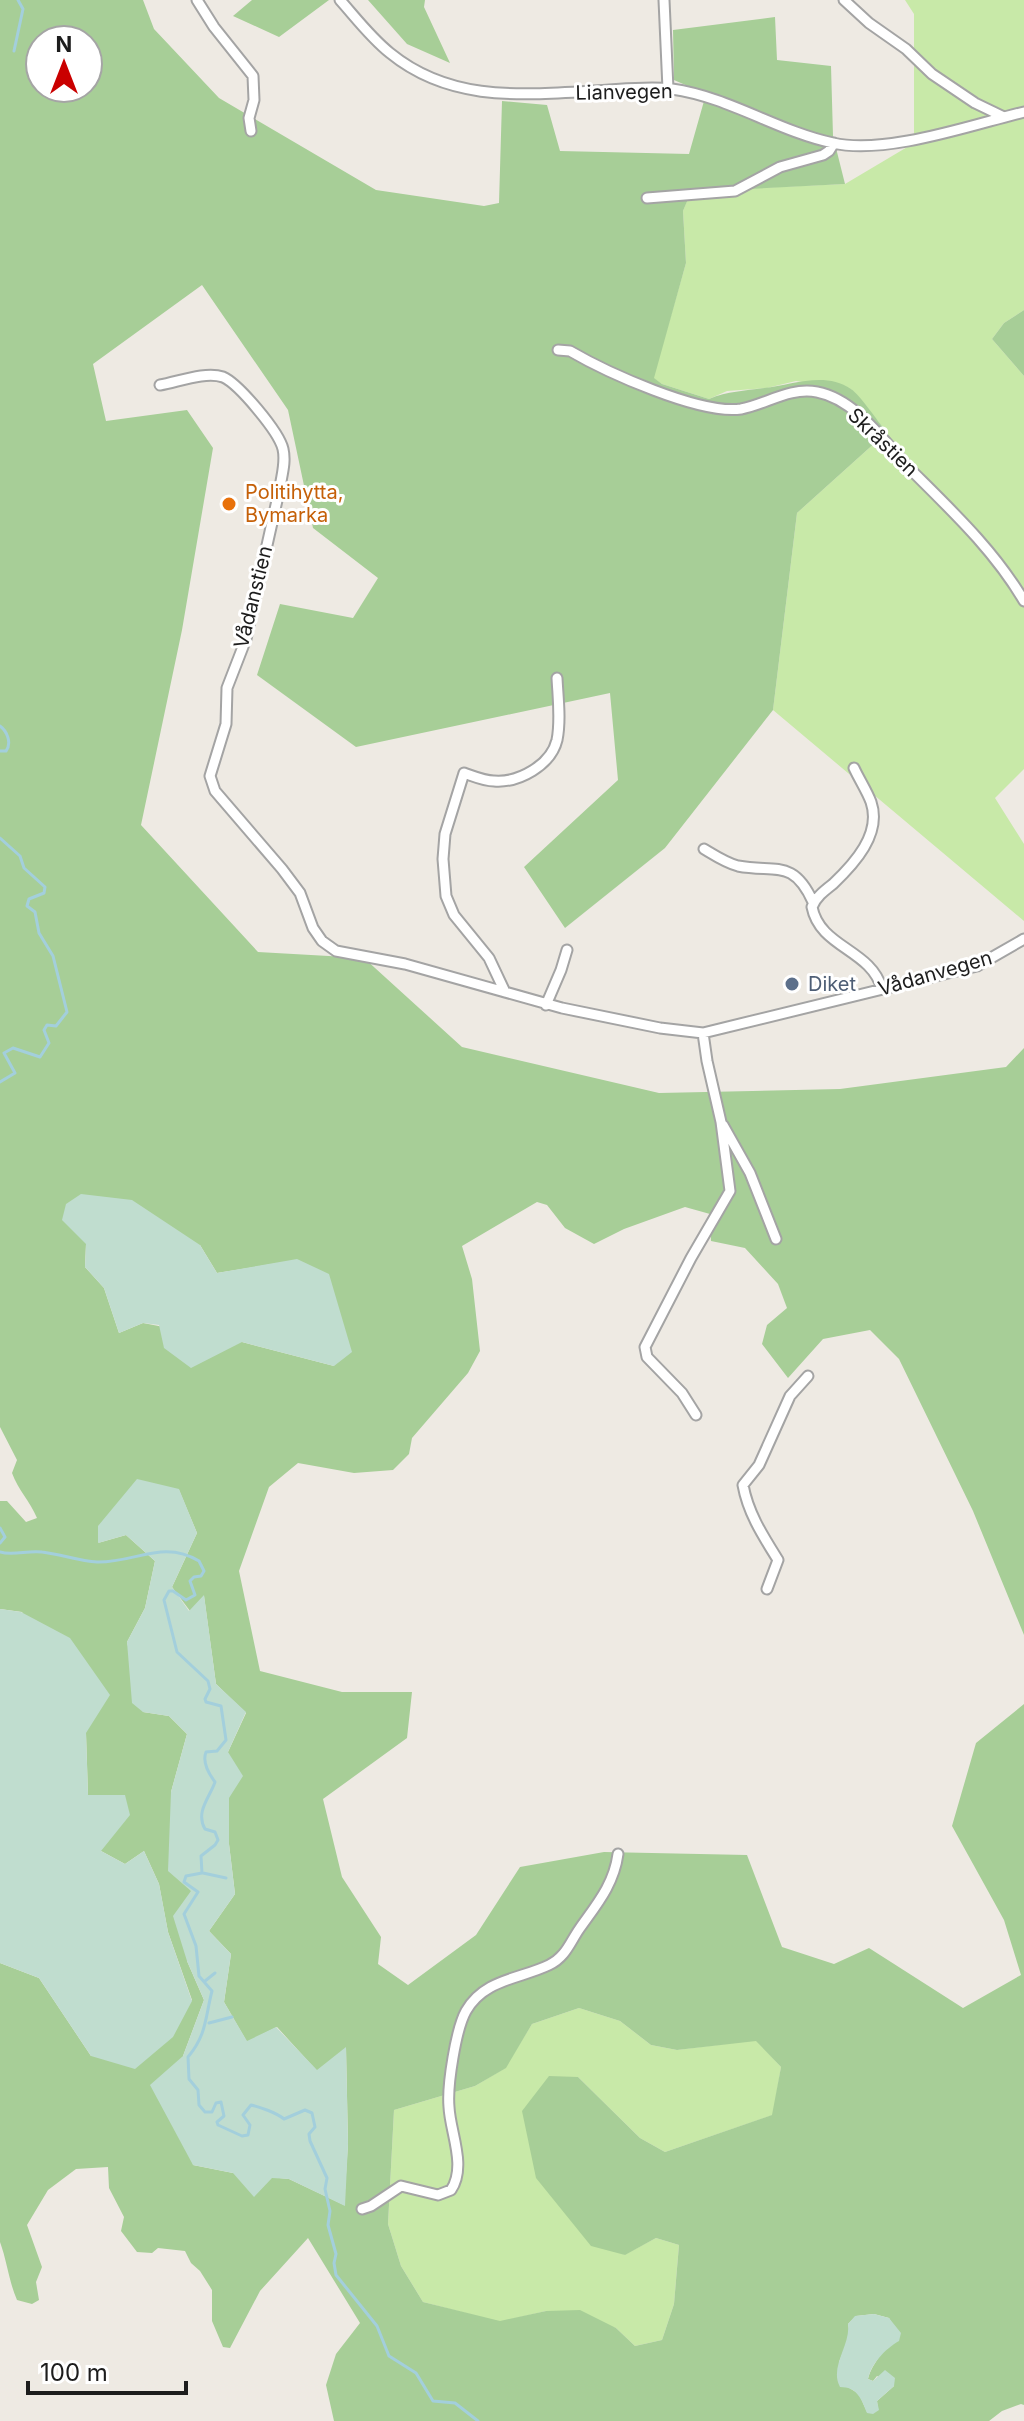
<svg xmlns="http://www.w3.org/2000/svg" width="1024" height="2421" viewBox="0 0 1024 2421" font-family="Inter,sans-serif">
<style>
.grass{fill:#c8e9a8}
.forest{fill:#a7ce97;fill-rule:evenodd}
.wetland{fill:#c0ddcf}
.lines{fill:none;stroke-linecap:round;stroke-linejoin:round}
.stream{stroke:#a3cfdc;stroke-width:3}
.street-casing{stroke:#a4a4a4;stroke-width:13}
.street{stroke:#fff;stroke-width:9}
.food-dot{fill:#e8710a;stroke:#fff;stroke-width:3}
.service-dot{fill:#5c6f8a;stroke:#fff;stroke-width:3}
.labels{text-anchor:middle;stroke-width:6;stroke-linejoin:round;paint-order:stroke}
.street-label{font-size:20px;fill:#1d1d1d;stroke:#fff}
.food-label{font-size:20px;fill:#c56008;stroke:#fff;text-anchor:start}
.service-label{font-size:20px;fill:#4e5e75;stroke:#fff;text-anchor:start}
</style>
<rect width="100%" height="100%" fill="#eeeae3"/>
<path class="grass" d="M905,0H1024V310L1004,323L992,339L1024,376V769L995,798L1024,844V921L773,710L797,513L887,432L851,389L796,381L767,388L727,391L709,399L662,384L653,378L686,263L683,211L691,191L845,184L914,143V14Z
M579,2008L620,2021L651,2045L677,2050L756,2040L781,2067L773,2115L665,2152L640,2138L578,2077L624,2255L656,2238L679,2245L674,2304L662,2340L635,2346L616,2328L546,2311L500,2322L423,2302L401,2266L388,2224L394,2110L475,2086L505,2068L532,2024Z"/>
<path class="forest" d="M0,0H143L154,29L219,98L376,190L484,206L499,203L502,101L547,105L560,151L689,154L706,94L674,80L673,30L775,17L777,60L831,66L833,136L845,184L691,192L683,211L686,263L654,378L662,384L709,399C728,391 744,391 764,388C792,385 825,371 851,389C860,395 878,422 887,432L797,513L773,710L665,848L565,928L524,867L618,780L610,693L356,747L257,675L280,604L353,618L378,578L313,528L288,410L202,285L93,364L106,421L187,410L213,448L182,630L141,825L258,952L364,958L462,1047L659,1093L840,1089L1006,1067L1024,1048V1635L973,1511L899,1359L870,1330L823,1339L788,1378L762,1344L767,1325L787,1308L778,1284L745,1248L711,1241L710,1214L685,1207L624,1229L594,1244L565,1228L547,1205L537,1202L462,1246L472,1279L480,1351L468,1373L412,1438L409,1454L393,1470L354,1473L298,1463L269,1487L239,1571L260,1671L342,1692H412L407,1738L323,1799L342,1877L381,1937L378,1964L408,1985L476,1935L520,1867L604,1852L747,1855L782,1947L834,1964L869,1948L963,2008L1021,1975L1004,1920L952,1826L976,1743L1024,1704V2405L1021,2404L1002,2411L989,2421H334L326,2385L336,2354L360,2323L308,2238L260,2291L230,2348L223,2347L212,2321V2290L200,2271L191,2263L185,2251L158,2248L152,2253L137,2252L121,2231L124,2217L109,2188L108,2167L76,2169L48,2190L27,2225L42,2267L36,2282L39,2300L32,2304L17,2300C9,2282 7,2261 0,2242V1963L39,1978L91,2056L192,2000L168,1932L159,1884L144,1851L125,1864L101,1851L88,1795L86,1733L22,1612L0,1609V1501H7L26,1522L37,1518C30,1501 18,1490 12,1473L17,1460L0,1427ZM40,40H88V88H40ZM86,1244L200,1245L217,1273L297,1260L334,1366L242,1342L143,1323L119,1333L104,1288L85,1267ZM179,1490L197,1533L172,1587L190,1611L204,1596L216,1684L246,1713L228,1752L229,1844L235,1894L209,1931L231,1954L224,2002L247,2042L277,2027L317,2071L346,2048L348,2144L344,2205L289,2179L233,2173L193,2165L183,2056L204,2000L187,1961L191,1891L171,1792L187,1734L169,1716L143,1712L127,1642L145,1608L155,1561L126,1535L98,1543ZM579,2008L620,2021L651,2045L677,2050L756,2041L781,2067L772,2115L665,2152L640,2138L578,2077L549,2076L522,2111L536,2178L591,2246L625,2255L656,2238L679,2245L674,2304L662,2340L635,2346L616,2328L580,2310L546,2311L500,2321L423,2302L401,2266L388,2224L394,2110L475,2086L506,2068L532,2024ZM874,2314L889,2318L895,2329C888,2349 872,2362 868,2379L873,2381L877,2376L894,2386L877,2401L878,2410L867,2412L859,2394L848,2387L839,2362L850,2335L848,2324L856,2316Z
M252,0H329L279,37L233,16Z
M368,0H425L424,7L450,63L407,44Z
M1024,310V376L992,339L1004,323Z"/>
<path class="wetland" d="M81,1194L132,1200L200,1245L217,1273L297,1259L329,1274L352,1352L334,1366L242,1342L191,1368L164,1348L159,1325L143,1323L119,1333L104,1288L85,1267L86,1244L62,1220L66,1204Z
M137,1479L179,1489L197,1533L172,1587L189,1611L204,1595L216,1684L246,1712L228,1752L243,1776L229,1798V1844L235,1894L209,1931L231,1954L224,2002L247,2041L276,2027L317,2070L346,2047L348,2144L345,2206L289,2179L272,2178L254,2197L233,2173L193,2165L150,2085L183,2056L204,2000L187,1961L173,1916L191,1891L168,1871L171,1792L187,1734L169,1716L143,1712L132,1703L127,1642L145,1608L155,1561L126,1535L98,1543V1526Z
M0,1609L21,1612L70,1638L110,1695L86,1733L88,1795H125L130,1815L101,1851L125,1864L144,1851L159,1884L168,1932L192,2001L173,2037L135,2069L91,2056L39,1978L0,1963Z
M874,2314L889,2318L901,2333L899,2341C885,2349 871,2364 868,2379L873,2381L885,2370L895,2378L894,2386L877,2401L879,2410L873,2414L867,2413C861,2398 857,2387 840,2387C829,2367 851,2345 848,2324L855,2316Z"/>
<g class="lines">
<path class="stream" d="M14,51L23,9L18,0
M0,726C7,731 12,743 6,751H0
M0,838L20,856L24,868L45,887L44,893L29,899L27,906L35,912L39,933L53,956L67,1012L56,1026L47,1025L44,1030L49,1043L40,1057L13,1048L4,1053L15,1073L0,1082
M0,1528L5,1537L0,1543
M0,1552C13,1556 28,1550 42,1552C60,1554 79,1561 97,1562C135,1563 163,1539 199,1561L204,1571L201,1576L194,1577L190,1581L195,1595L186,1600L173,1591H169L164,1600L177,1652L208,1681L210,1689L205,1699L206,1702L221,1706L226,1740L217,1751L206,1752C202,1762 209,1774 215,1782C210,1797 195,1812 205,1829L215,1832L218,1840L215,1845L201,1856L202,1873L186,1876L184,1882L198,1892L184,1914L196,1946L199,1976L212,1991C205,2018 207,2034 188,2057L189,2079L198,2090L199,2105L205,2112H212L216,2103L221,2102L224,2116L217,2122L218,2125L242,2136L248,2135L250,2125L243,2115L251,2105C260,2107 277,2113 284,2119L305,2110L312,2113L315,2127L309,2134L310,2141L327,2178L325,2189L330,2211L328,2225L336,2254L334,2263L336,2275L377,2326L389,2356L416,2373L433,2401L455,2403L478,2421
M203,1873L226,1878
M205,1981L215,1973
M209,2023L232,2017"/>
<g class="street-casing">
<path id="street" d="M197,0L214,27L253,76L254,100L249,118L251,131
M340,0C356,18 371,38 390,53C450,102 520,95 593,91C619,90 646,86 672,89C729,97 777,131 833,143C886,155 971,125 1024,112
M664,0L668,89
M844,0L869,23L906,49L932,74L975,103L1004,117
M647,198L735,191L780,167L823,155L829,151L834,143
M558,350L570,351C606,372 700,415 741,409C767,404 789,387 817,392C855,399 884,441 909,468C951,510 994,550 1024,601
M160,385C178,382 205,371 223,377C239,384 279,432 283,449C286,462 282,474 280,487L246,639L227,688L226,724L210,776L215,791L282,869L300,893L313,928L322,941L336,951L405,964L562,1008L660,1028L703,1033L977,966L1024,939
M854,768C859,779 867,791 871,802C882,834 854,864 833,884C824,891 816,897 812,907C820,948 871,949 882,989
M704,849C714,855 726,863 738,866C775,873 793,858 813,902
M505,992L489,958L454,915L446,896L443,859L445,834L464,773C473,776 484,781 494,781C519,783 551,765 557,740C561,720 558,698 557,678
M546,1005L561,970L567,950
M723,1125L750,1173L776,1239
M696,1415L682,1393L647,1357L645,1347L691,1258L730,1191L721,1122L707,1061L703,1033
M767,1589L778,1560C763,1536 748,1513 743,1485L759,1465L790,1396L808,1376
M362,2209L371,2206L401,2186L438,2195L451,2190C467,2166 450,2132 449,2107C447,2085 456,2029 466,2011C484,1979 520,1979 549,1965C566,1957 570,1942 580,1928C597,1904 614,1884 618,1854"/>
</g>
<use href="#street" class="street"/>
</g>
<circle class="food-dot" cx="229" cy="504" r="8"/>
<circle class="service-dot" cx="792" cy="984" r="8"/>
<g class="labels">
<g class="street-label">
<text transform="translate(624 92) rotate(-1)" y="7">Lianvegen</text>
<text transform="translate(883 442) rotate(44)" y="7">Skråstien</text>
<text transform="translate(253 597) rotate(-76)" y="7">Vådanstien</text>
<text transform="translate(935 973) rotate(-16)" y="7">Vådanvegen</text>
</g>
<g class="food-label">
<text x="245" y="499">Politihytta,<tspan x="245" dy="23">Bymarka</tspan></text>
</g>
<g class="service-label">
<text x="808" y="991">Diket</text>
</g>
</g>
<g transform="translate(64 64)"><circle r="38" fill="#ffffff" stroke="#a5a5a5" stroke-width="2"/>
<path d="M0-6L14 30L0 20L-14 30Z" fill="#ca0000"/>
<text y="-12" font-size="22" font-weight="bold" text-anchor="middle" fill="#1d1d1d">N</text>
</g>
<path d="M28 2381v12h158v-12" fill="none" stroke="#1d1d1d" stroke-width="4"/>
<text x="40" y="2381" font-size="24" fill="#1d1d1d" stroke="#ffffff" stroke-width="6" paint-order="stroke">100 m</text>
</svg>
